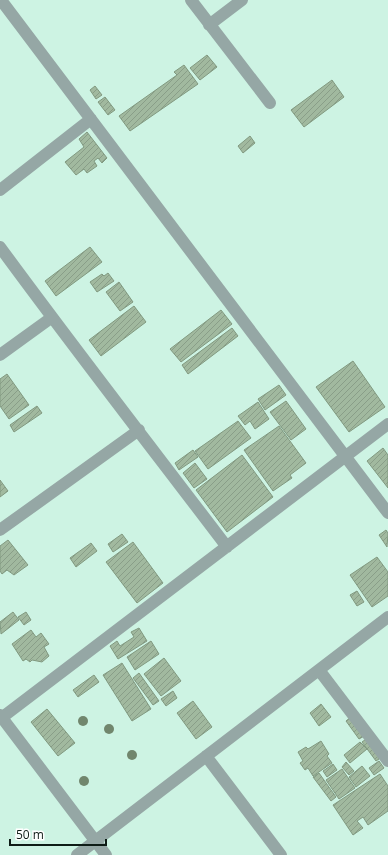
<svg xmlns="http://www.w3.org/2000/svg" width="388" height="855" viewBox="0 0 388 855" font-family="'Open Sans',sans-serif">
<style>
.building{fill:url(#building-hatch);stroke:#819980}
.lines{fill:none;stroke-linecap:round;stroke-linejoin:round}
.street{stroke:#95a7a5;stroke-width:12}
.tree{fill:#71866d}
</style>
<defs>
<pattern id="building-hatch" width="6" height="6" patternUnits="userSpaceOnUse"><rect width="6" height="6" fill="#a1b99f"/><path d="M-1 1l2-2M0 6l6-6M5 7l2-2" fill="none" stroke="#899e88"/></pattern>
</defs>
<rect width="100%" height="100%" fill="#cdf3e3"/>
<path class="building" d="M207,55L217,67L200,80L190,68Z
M184,65L198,84L130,131L119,116L177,75L174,72Z
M332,80L344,97L304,127L291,110Z
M95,86L102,95L96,99L90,90Z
M105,97L115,110L108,115L98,102Z
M87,132L107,158L102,163L98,158L94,161L97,166L87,173L84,169L76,175L65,162L84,147L79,139Z
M250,136L255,143L243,153L238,146Z
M90,247L102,262L56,296L45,281Z
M108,273L114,281L97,292L90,282L102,274L104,276Z
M119,282L133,302L120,311L106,292Z
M134,306L146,322L101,356L89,340Z
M221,310L232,324L181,362L170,349Z
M232,328L238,336L188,374L182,365Z
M353,361L385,407L349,432L316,387Z
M7,374L29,405L9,419L0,406V379Z
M279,385L286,395L265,410L258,399Z
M286,401L306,429L291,440L270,412Z
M258,402L269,419L255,429L250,421L245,425L238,416Z
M37,406L42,413L14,432L10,425Z
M238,421L251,438L208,469L195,451Z
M279,426L306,463L290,475L292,478L273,491L244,450Z
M383,448L388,455V488L367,461Z
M193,450L198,457L179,470L175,463Z
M242,455L273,497L227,532L196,490Z
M195,463L207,479L194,488L183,473Z
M0,480L8,491L0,497Z
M386,530L388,533L387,547L379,535Z
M122,534L128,542L113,552L108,544Z
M8,540L28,565L14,575L7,570L2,574L0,571V546Z
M133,542L163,583L137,603L106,562Z
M91,543L97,551L76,567L70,558Z
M377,557L388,572V596L372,607L350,575Z
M357,591L364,602L357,606L350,595Z
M13,612L19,620L1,634L0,622Z
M26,612L31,620L24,625L18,617Z
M139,628L147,641L118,659L110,646L117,641L120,646L134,637L131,632Z
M31,630L36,637L41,633L49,644L44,647L49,656L42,662L32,660L30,662L26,659L23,661L12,644Z
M151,641L159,654L135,670L127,657Z
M164,658L181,681L161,696L144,674Z
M122,663L151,709L132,721L103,675Z
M139,673L159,701L153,705L133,678Z
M94,675L99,682L78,697L73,690Z
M173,691L177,698L166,706L161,699Z
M193,701L212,727L196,739L177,713Z
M321,704L331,717L319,726L310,713Z
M47,709L75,743L58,756L31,722Z
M352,716L366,735L359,739L346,721Z
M369,737L379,759L376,761L362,742Z
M321,741L329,754L327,756L332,763L313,776L308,768L305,770L300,763L303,761L298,752L306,747L308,749Z
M360,742L367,749L350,763L344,755Z
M379,761L384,768L374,775L369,768Z
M346,762L354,771L349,775L342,767Z
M333,764L337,770L327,777L323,771Z
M362,766L370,776L356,787L349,777Z
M342,769L355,788L339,799L326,780Z
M319,773L336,797L331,801L313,777Z
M380,774L388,786V811L368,825L363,817L357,821L363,828L353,835L333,805Z"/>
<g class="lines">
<path class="street" d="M1,0L388,513
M191,0L270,103
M209,25L242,0
M0,190L91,119
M0,247C74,348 151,447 227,547
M0,355L51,318
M0,530L139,430
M319,670L388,761
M0,715L106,855
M0,719L388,424
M206,756L281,855
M77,855L388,617"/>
</g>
<g class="tree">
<circle cx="83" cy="721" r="5"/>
<circle cx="109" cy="729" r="5"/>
<circle cx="132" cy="755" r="5"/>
<circle cx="84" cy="781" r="5"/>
</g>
<path d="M10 839v6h96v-6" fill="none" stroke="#0e1c16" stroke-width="2"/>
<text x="16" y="839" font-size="12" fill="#0e1c16" stroke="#ffffff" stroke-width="3" paint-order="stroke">50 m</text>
</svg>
